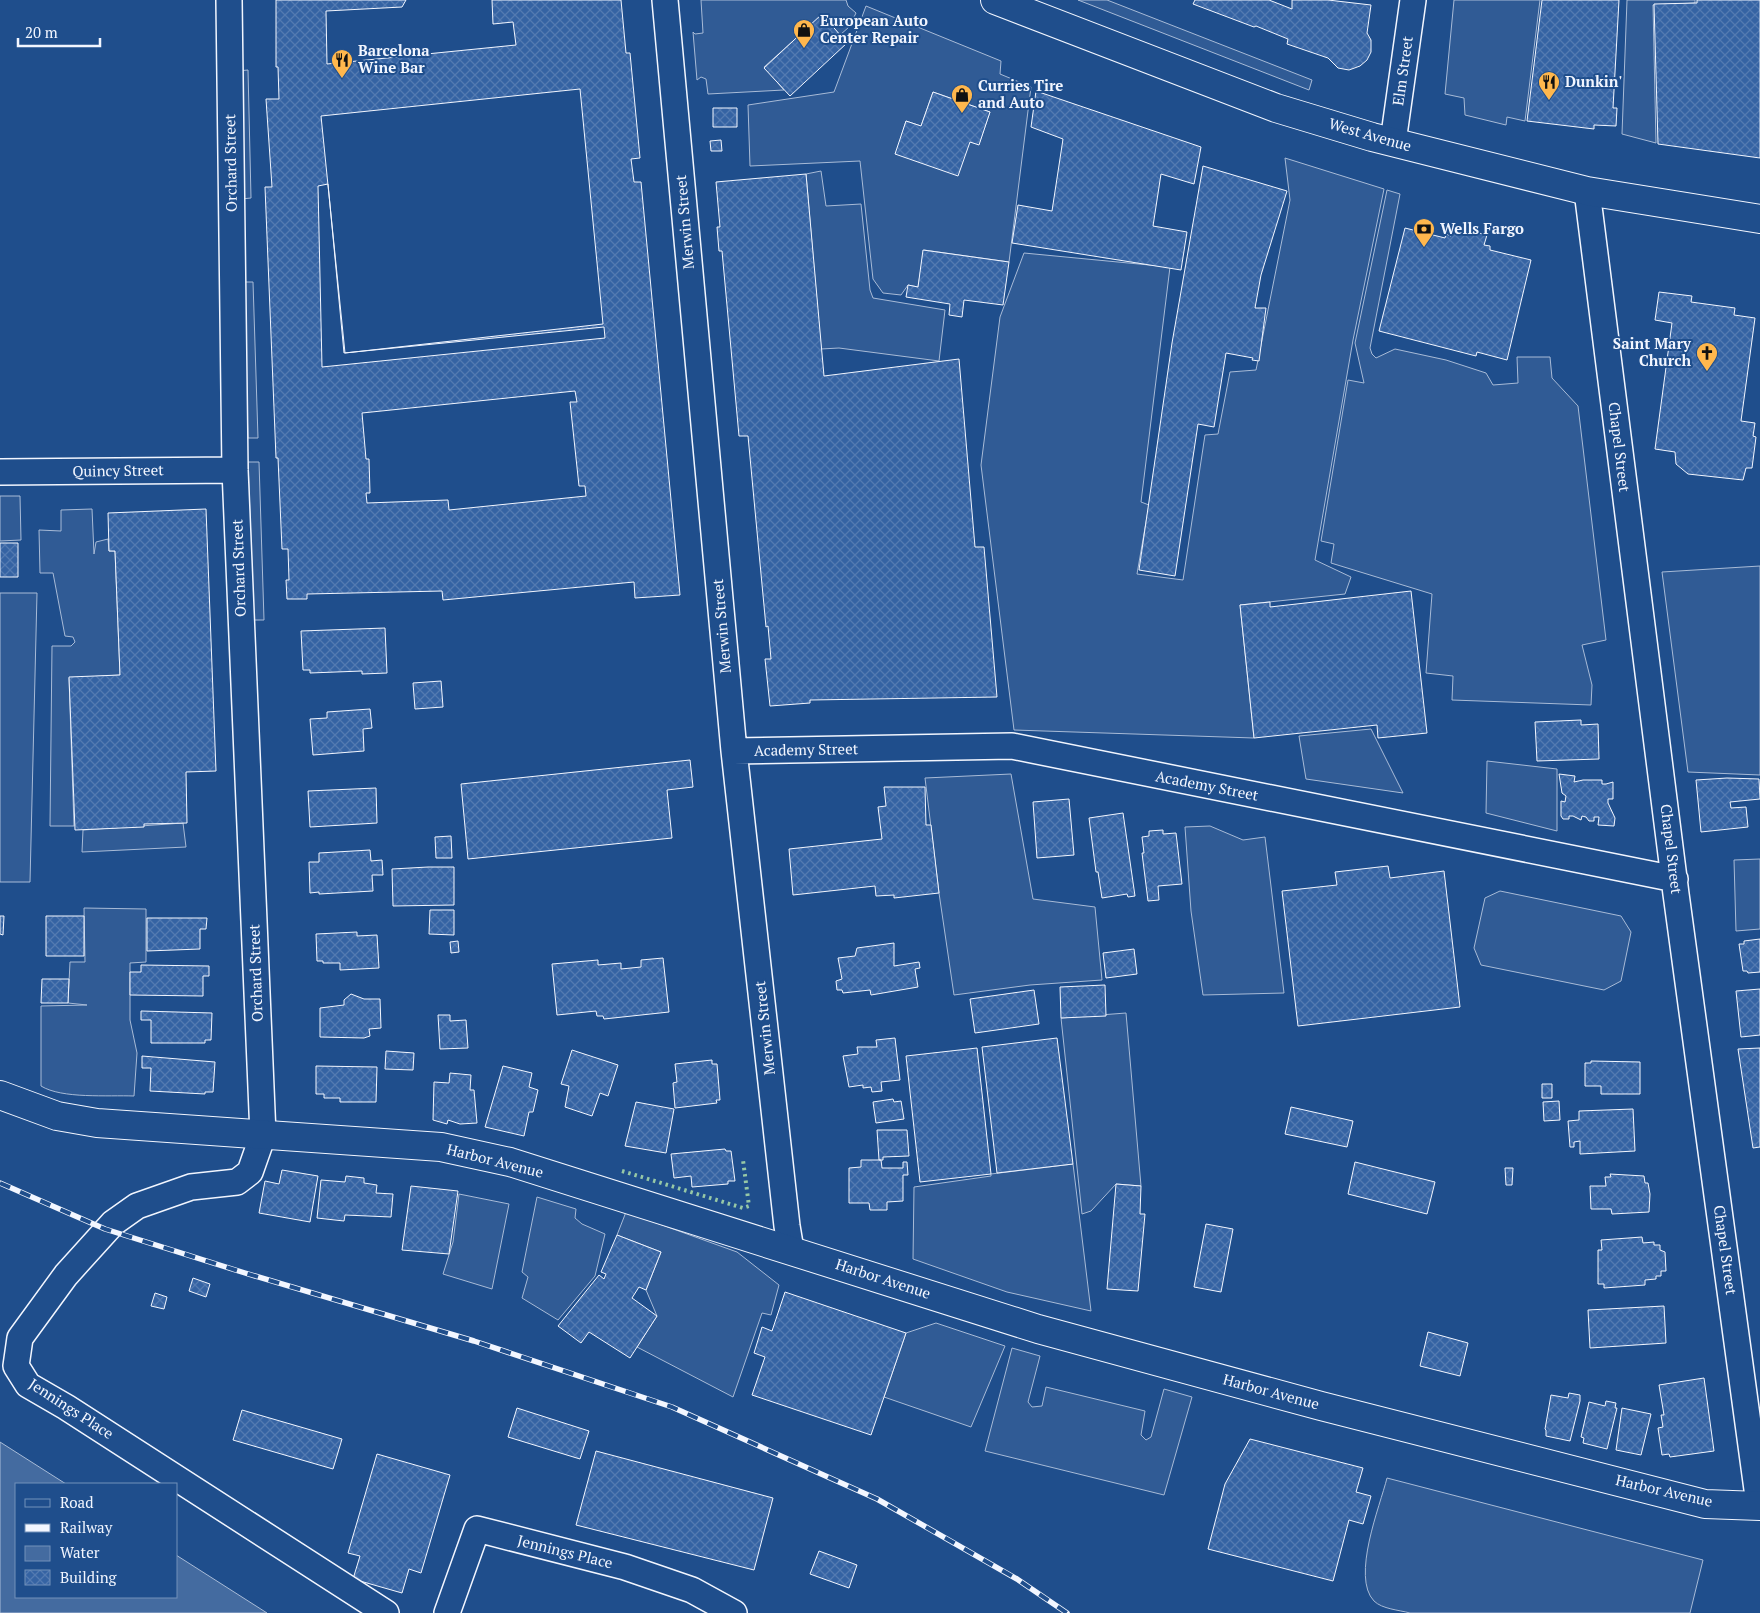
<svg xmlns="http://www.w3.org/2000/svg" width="1760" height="1613" viewBox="0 0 1760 1613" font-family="'PT Serif',serif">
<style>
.pitch{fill:#305b95;stroke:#a8bbd7;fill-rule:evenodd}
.water{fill:#446ba0;stroke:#a8bbd7}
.building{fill:url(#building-cross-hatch);stroke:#f2f6ff;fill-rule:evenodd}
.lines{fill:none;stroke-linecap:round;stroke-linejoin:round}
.minor-casing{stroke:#f2f6ff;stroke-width:28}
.secondary-casing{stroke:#f2f6ff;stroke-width:30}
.primary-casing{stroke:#f2f6ff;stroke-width:30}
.minor{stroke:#1f4e8c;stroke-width:25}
.secondary{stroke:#1f4e8c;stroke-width:28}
.primary{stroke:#1f4e8c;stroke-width:28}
.rail-casing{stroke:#f2f6ff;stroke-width:5.5}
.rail{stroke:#1f4e8c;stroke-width:4;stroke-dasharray:11;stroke-linecap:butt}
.hedge{stroke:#97c8a6;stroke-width:4;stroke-dasharray:2.5 4;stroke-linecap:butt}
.labels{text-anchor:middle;stroke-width:4;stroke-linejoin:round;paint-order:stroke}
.poi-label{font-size:15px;font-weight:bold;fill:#f2f6ff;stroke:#1f4e8c;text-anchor:start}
.street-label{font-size:15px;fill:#f2f6ff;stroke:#1f4e8c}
</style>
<defs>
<pattern id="building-cross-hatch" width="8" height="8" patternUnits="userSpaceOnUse" patternTransform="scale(1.25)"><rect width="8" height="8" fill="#3563a3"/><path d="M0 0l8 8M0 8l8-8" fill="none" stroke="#537ab1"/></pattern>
</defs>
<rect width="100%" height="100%" fill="#1f4e8c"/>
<path class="pitch" d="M701,0H846L848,6L856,13L849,27L840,35L822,15L764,67L784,90L708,94L706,79L701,77L697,80L693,32L695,34L703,33Z
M1078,0H1107L1312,80L1309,90Z
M1454,0H1540L1525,121L1507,117L1506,125L1465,115L1464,98L1445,94Z
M1627,0H1695V3L1653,5L1656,143L1622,134Z
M866,6L1001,61L1000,74L1031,87L1009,262L924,250L918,287L908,285L901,295L883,293L873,279L860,161L750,166L748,105L834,92ZM933,92L990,112L979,144L970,142L896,154L906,121L921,126Z
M248,70L251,198L241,199L237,71Z
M1285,158L1384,189L1353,340L1315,560L1351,577L1345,594L1240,605L1254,738L1014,730L981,465L1000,317L1024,253L1170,267L1141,502L1149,505L1137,574L1183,580L1205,435L1218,434L1230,372L1256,370L1290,200Z
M821,171L826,206L861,204L870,290L873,298L945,310L939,361L839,348L821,349L806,174Z
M1387,190L1400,194L1370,348L1372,354L1376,358L1395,349L1446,360L1486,373L1493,385L1518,383L1517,357H1550L1552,378L1578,406L1606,640L1582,645L1592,685L1591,705L1452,700L1453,676L1426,673L1432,594L1331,563L1334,544L1321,541L1348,380L1364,383L1355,343Z
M243,282H253L258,438H248Z
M248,462H259L264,620H254Z
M0,496H20L21,540L0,541Z
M92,509L94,554L96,542L108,539L109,551H115L120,675L69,678L74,826H50L52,646H71L75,642L73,637L65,636L53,573H40L39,530L61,531V510Z
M1760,566V775L1688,772L1662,572Z
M0,593H37L30,882H0Z
M1371,729L1403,793L1306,779L1299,736Z
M1487,761L1557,769V831L1486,813Z
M1011,774L1033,899L1095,907L1102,980L1030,985L954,995L939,893L925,778Z
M183,823L186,847L82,852L83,830Z
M1210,826L1243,840L1265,837L1284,993L1203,995L1191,911L1185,827Z
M1760,859V929L1736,931L1734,860Z
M1500,891L1621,916L1631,932L1621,981L1604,990L1481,965L1474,948L1485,898Z
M84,908L146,909V962L130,963V1020L137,1053L134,1096C108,1095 62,1099 41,1086V1006L87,1005L68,1003L70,962H85Z
M1126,1013L1141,1186L1116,1184L1091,1211L1082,1214L1061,1018Z
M1073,1164L1091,1311L1007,1292L913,1259L914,1187L991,1176V1174Z
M459,1194L509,1204L492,1289L443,1274L453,1242Z
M537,1197L576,1209L575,1218L582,1224L605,1234L595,1276L558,1320L522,1298L528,1277L522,1272Z
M626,1212L737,1252L779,1285L771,1315L762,1313L733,1397L637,1347L657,1316L646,1290L661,1252L617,1235Z
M936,1323L1005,1346L971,1427L884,1397L906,1333Z
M1012,1348L1040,1356L1028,1402L1032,1407L1042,1406L1046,1387L1145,1411L1141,1435L1146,1440L1151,1437L1164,1389L1192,1397L1164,1495L985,1451Z
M1387,1478L1703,1560L1690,1613H1410C1399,1610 1382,1609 1374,1601C1351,1577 1380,1506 1387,1478Z"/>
<path class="water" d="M0,1442L66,1484H16V1597H176V1555L267,1613H0Z"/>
<path class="building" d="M276,0H406L402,7L326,11L327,64L516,45L513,22L493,24L492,0H621L626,53H630L640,158L631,159L634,182H641L680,595L635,598L634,582L443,600L442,591L307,594V599H287L286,580H289L288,549H282L278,458H276L265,187H272L266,99H279L278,67H276ZM328,184L344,353L604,327L605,338L322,367L318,186ZM575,391L577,402H570L579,486H585L586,496L449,510L448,500L367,503L366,493H370L369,459H366L362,413Z
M1195,0H1269L1292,9V0H1328L1371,5L1367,33L1371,40V52L1367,60L1360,66L1349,70L1338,68L1328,58L1287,44L1288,39L1256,26L1254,27L1193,4Z
M1542,0H1619L1613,108H1617L1616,126L1594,125V129L1527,121Z
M1697,0H1760V158L1658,144L1654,4L1697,3Z
M822,14L847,43L790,96L764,68Z
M580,89L603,324L345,353L321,116Z
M1036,91L1201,147L1194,184L1161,174L1153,226L1187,232L1181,270L1012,243L1018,205L1052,211L1063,139L1031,127Z
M933,92L990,112L979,145L970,142L958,176L895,154L906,121L921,126Z
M713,108H737V127H713Z
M721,140L722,151H711L710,141Z
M1203,166L1287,191L1261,275L1255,308H1266L1259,361L1252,360L1253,358L1226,353L1214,427L1198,424L1175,576L1139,570L1172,343Z
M806,174L824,376L959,359L975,547H984L997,697L810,700V703L770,706L765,659H771L768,626L766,627L748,436H739L722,251H719L717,227H720L716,182Z
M1454,227L1487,235L1484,245L1490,246V250L1531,260L1507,360L1477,352L1476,356L1379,331L1405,228L1445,238L1446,234L1451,236Z
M923,250L1009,262L1003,305L964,300L962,317L949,315L950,304L906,297L908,285L918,287Z
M1659,292L1692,296L1691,302L1735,308L1734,315L1755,318L1741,421L1755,423L1753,436L1756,437L1752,468H1746L1743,480L1688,474L1676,464L1675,452L1655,449L1672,323L1655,320Z
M206,509L216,771L186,772L187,823L144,824V827L75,830L69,677L120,675L115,551H109L108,513Z
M0,543H18V577H0Z
M1411,591L1427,733L1378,738L1377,725L1254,738L1240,605L1270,602V607Z
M385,628L387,673L362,674V671L310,673V670H303L301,631Z
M441,681L443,707L415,709L413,683Z
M370,709L372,728L363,729L364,751L313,755L310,719L327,718V712Z
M1581,720V725L1598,724L1599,759L1537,761L1535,722Z
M690,760L693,787L667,790L672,838L468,859L461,784Z
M1559,774L1575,776L1574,782L1583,780H1602V784H1606L1613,782V799H1608V803L1615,818L1614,826L1598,825L1599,817H1594V821H1589L1586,817L1582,816L1581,820L1573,816H1569V819H1563L1561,816V801L1565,802L1566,796L1562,793Z
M1727,778L1759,779L1760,799L1730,802L1731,808L1746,807L1748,827L1701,832L1696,780Z
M884,787H925L926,825H931L939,893L894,898V895L876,896L875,886L793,895L789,849L882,839L878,807L886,806Z
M376,788L377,823L310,827L308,791Z
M1069,799L1074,855L1037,858L1033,802Z
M1123,813L1135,896L1128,897L1127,894L1102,898L1098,872H1096L1089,818Z
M1163,830V834L1176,833L1182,884L1158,886L1159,900L1148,901L1142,853H1144L1142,837L1149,836V831Z
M451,836L452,858H436L435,837Z
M370,850L371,861L382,860L383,875H372L373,891L319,894V892L310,893L309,862H319V853Z
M1388,866L1390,878L1444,871L1460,1007L1298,1026L1282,891L1337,885L1335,872Z
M428,867H454V905L393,906L392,869Z
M430,910H454V935L429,934Z
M0,916H4L3,935L0,934Z
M46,916H84V956H46Z
M147,918H207L206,929H200V949L147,951Z
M357,932V936L377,935L379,968L340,970V963H323V961H317L316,934Z
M1760,939V972L1748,973L1747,971H1743L1739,944H1744V941Z
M458,941L459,952L451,953L450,942Z
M894,943V966L919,962L920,968L915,969L918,987L871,995L870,990L843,993L842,990H837L836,981L842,979L838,958L855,956L857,948Z
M1134,949L1137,974L1106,978L1103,953Z
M663,958L669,1012L604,1019L603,1016H597L596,1011L557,1015L552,964L598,960V965L621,963V969L641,967V960Z
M141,965L209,966V976H203V996L130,995V972H141Z
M42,979H69L68,1003H41Z
M1105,985L1106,1016L1061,1018L1060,987Z
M1760,989V1035L1741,1037L1736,991Z
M1034,990L1039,1024L975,1033L970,999Z
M351,994L364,999H380L381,1028L369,1029L370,1036L364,1038L320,1037V1008L344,1005V1000Z
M141,1011L212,1013L211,1040H205V1043H151V1020H141Z
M438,1015H450V1021L466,1020L468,1048L440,1049Z
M895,1038L900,1080L881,1082L882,1091L872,1092L871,1087L863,1088V1085L849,1087L843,1056L858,1054L857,1047H877L876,1040Z
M1057,1038L1073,1164L997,1173L982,1047Z
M977,1048L991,1174L920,1182L906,1056Z
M1760,1048V1147L1753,1148L1738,1049Z
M572,1050L618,1065L608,1096L600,1093L592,1116L565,1107L569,1086L561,1084Z
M386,1051L414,1053L413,1070L385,1069Z
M142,1056L215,1062L213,1092H205V1094L150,1091L151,1068H142Z
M712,1060V1064H717L720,1100H716L717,1103L675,1108L673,1083L677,1082L675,1064Z
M1591,1061L1640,1062V1094H1601V1086H1585V1063H1591Z
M316,1066L377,1067L376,1102H340V1098H324V1094H316Z
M503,1066L532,1073L529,1087L538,1090L533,1112H529L524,1136L485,1127Z
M450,1073L471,1075L470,1090H474L477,1123L460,1124L448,1120L447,1124L433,1120L434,1082L449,1083Z
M1542,1084H1552V1098H1542Z
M893,1099L894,1102L901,1101L904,1119L876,1123L873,1102Z
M1559,1101L1560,1120L1544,1121L1543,1102Z
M636,1102L674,1109L666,1153L625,1146Z
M1291,1107L1353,1121L1347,1147L1285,1134Z
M1633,1109L1635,1151L1580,1154V1141L1574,1142V1147H1570L1568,1121L1579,1120V1111Z
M877,1130H907L909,1156L883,1157V1160H879Z
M725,1149L726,1151H731L735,1181H728V1184L692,1187L691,1176L674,1178L671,1154Z
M861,1160H881L882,1168H903V1162H907L908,1175H903V1201L887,1202V1210H870L869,1203H849V1168L861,1167Z
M1355,1162L1435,1182L1427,1214L1348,1194Z
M1505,1168H1513L1512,1185H1506Z
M282,1170L318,1176L310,1222L259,1213L265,1181L279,1184Z
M1610,1174L1644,1176L1645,1183H1648L1650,1194L1649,1212L1612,1214L1611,1209H1591L1590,1186H1606L1605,1177H1611Z
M346,1176L364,1178V1183L377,1185L376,1193L393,1194L391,1217L345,1215L344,1221L317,1218L321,1180L345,1182Z
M1116,1184L1141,1186L1140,1214H1145L1138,1291L1107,1289Z
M411,1186L458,1191L449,1254L402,1250Z
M1206,1224L1233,1229L1221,1292L1194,1287Z
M617,1235L661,1252L646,1290L639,1287L632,1298L657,1316L630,1358L589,1332L581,1343L558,1326L599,1275L604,1279L606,1274L601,1272Z
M1642,1237L1643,1243L1654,1242V1245H1660V1250L1665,1252L1666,1271H1661V1276H1656V1279L1645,1280V1285L1604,1288V1284H1598V1250H1602L1601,1240Z
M193,1278L210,1284L206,1297L189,1291Z
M785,1292L906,1333L871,1435L752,1395L765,1357L754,1353L762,1327L772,1331Z
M155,1293L167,1297L164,1309L151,1306Z
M1664,1306L1666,1343L1590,1348L1588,1310Z
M1428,1332L1468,1343L1460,1376L1420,1366Z
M1704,1378L1714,1451L1670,1457L1669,1454L1662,1455L1658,1428L1663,1427L1661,1415H1664L1659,1385Z
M1569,1393L1580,1395V1401L1570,1441L1546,1436V1430L1545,1429L1551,1395L1568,1398Z
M1606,1401L1616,1403L1615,1408H1617L1607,1449L1583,1443L1584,1438L1581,1437L1589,1402L1605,1406Z
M517,1408L589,1431L580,1459L508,1437Z
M1622,1408L1651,1414L1641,1455L1616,1450Z
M242,1410L342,1439L333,1469L233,1440Z
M1250,1439L1363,1468L1356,1492L1371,1496L1363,1524L1349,1520L1333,1581L1208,1549L1225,1484Z
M596,1451L773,1498L754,1570L576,1525Z
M377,1454L450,1475L421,1573L409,1569L402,1593L353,1579L360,1556L348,1553Z
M819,1551L857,1565L849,1588L810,1574Z"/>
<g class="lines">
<g class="minor-casing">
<path id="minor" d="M229,0L235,470L263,1135L250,1172L237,1182L191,1187L137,1206L113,1223L66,1275L20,1338L16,1366L28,1385L66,1407L386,1613
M665,0L734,751L787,1226L791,1250
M1393,142L1413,0
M1587,191L1676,894L1759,1504
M0,472L235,470
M734,751L1012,746L1675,879
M447,1613L477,1529L625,1567L692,1590L734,1613"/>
</g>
<g class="secondary-casing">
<path id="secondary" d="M0,1095L57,1116L97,1123L441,1147L510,1162L1038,1329L1321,1406L1705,1504L1760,1506"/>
</g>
<g class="primary-casing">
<path id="primary" d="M995,0L1276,108L1372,137L1587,191L1760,219"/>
</g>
<use href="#minor" class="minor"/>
<use href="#secondary" class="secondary"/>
<use href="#primary" class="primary"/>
<g class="rail-casing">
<path id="rail" d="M0,1183L105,1229L245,1273L474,1341L672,1407L877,1499L1017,1579L1067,1613"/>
</g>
<use href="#rail" class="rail"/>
<path class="hedge" d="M622,1171L743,1208L749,1206L743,1160"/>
</g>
<defs>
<g id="shop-pin" transform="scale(1.125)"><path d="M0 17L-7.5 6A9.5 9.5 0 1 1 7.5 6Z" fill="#ffb74d" stroke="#1f4e8c"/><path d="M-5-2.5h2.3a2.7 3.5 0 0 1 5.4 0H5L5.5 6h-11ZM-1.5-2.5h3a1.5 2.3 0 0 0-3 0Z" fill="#111"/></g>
<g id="restaurant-pin" transform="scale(1.125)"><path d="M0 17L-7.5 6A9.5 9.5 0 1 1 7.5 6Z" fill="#ffb74d" stroke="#1f4e8c"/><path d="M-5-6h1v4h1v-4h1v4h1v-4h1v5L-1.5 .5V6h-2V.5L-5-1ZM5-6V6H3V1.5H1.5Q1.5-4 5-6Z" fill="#111"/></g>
<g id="bank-pin" transform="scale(1.125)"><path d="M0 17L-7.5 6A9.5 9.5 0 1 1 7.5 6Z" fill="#ffb74d" stroke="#1f4e8c"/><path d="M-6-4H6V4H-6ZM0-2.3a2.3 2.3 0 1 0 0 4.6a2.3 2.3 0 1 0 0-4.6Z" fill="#111"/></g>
<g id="church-pin" transform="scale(1.125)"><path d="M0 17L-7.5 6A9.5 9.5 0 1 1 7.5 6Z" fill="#ffb74d" stroke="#1f4e8c"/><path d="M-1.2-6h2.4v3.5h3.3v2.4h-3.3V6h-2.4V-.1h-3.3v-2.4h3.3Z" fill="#111"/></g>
</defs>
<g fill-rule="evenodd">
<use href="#shop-pin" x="804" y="30"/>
<use href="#restaurant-pin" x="342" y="60"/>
<use href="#restaurant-pin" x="1549" y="82"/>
<use href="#shop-pin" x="962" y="95"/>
<use href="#bank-pin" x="1424" y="229"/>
<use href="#church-pin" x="1707" y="353"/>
</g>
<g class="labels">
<g class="poi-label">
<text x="820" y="26">European Auto<tspan x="820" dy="17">Center Repair</tspan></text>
<text x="358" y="56">Barcelona<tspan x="358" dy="17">Wine Bar</tspan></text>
<text x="1565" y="87">Dunkin'</text>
<text x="978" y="91">Curries Tire<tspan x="978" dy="17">and Auto</tspan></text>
<text x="1440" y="234">Wells Fargo</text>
<text x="1691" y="349" text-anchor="end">Saint Mary<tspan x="1691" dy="17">Church</tspan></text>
</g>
<g class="street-label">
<text transform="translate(1403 71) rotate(-82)" y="5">Elm Street</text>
<text transform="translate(1370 135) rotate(16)" y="5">West Avenue</text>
<text transform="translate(231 163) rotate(-91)" y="5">Orchard Street</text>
<text transform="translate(685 222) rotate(-95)" y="5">Merwin Street</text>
<text transform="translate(1619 447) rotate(83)" y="5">Chapel Street</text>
<text transform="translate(118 471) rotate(-1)" y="5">Quincy Street</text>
<text transform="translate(239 568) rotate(-92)" y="5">Orchard Street</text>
<text transform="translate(722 626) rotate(-95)" y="5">Merwin Street</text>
<text transform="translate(806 750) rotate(-1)" y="5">Academy Street</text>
<text transform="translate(1207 786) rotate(11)" y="5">Academy Street</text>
<text transform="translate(1671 849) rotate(83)" y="5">Chapel Street</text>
<text transform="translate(256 973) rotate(-92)" y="5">Orchard Street</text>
<text transform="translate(765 1028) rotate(-96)" y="5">Merwin Street</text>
<text transform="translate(495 1161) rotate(14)" y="5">Harbor Avenue</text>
<text transform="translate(1725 1250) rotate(82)" y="5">Chapel Street</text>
<text transform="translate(883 1279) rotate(18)" y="5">Harbor Avenue</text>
<text transform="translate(1271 1392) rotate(15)" y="5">Harbor Avenue</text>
<text transform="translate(71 1409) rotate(33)" y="5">Jennings Place</text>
<text transform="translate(1664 1491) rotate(13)" y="5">Harbor Avenue</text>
<text transform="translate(565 1552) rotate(14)" y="5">Jennings Place</text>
</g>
</g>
<rect x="15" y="1483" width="162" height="115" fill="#1f4e8c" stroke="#7391ba"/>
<rect x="25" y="1499" width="25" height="8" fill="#1f4e8c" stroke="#7391ba"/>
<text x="60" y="1508" font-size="15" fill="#f2f6ff">Road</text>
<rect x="25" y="1524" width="25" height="8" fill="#f2f6ff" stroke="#7391ba"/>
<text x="60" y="1533" font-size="15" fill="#f2f6ff">Railway</text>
<rect x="25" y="1546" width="25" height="15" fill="#446ba0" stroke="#7391ba"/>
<text x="60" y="1558" font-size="15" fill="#f2f6ff">Water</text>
<rect x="25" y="1570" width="25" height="15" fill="url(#building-cross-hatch)" stroke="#7391ba"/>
<text x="60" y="1583" font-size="15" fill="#f2f6ff">Building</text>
<path d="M18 38v8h82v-8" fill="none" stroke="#f2f6ff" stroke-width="2.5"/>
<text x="25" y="38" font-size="15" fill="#f2f6ff" stroke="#1f4e8c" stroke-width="4" paint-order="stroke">20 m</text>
</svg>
